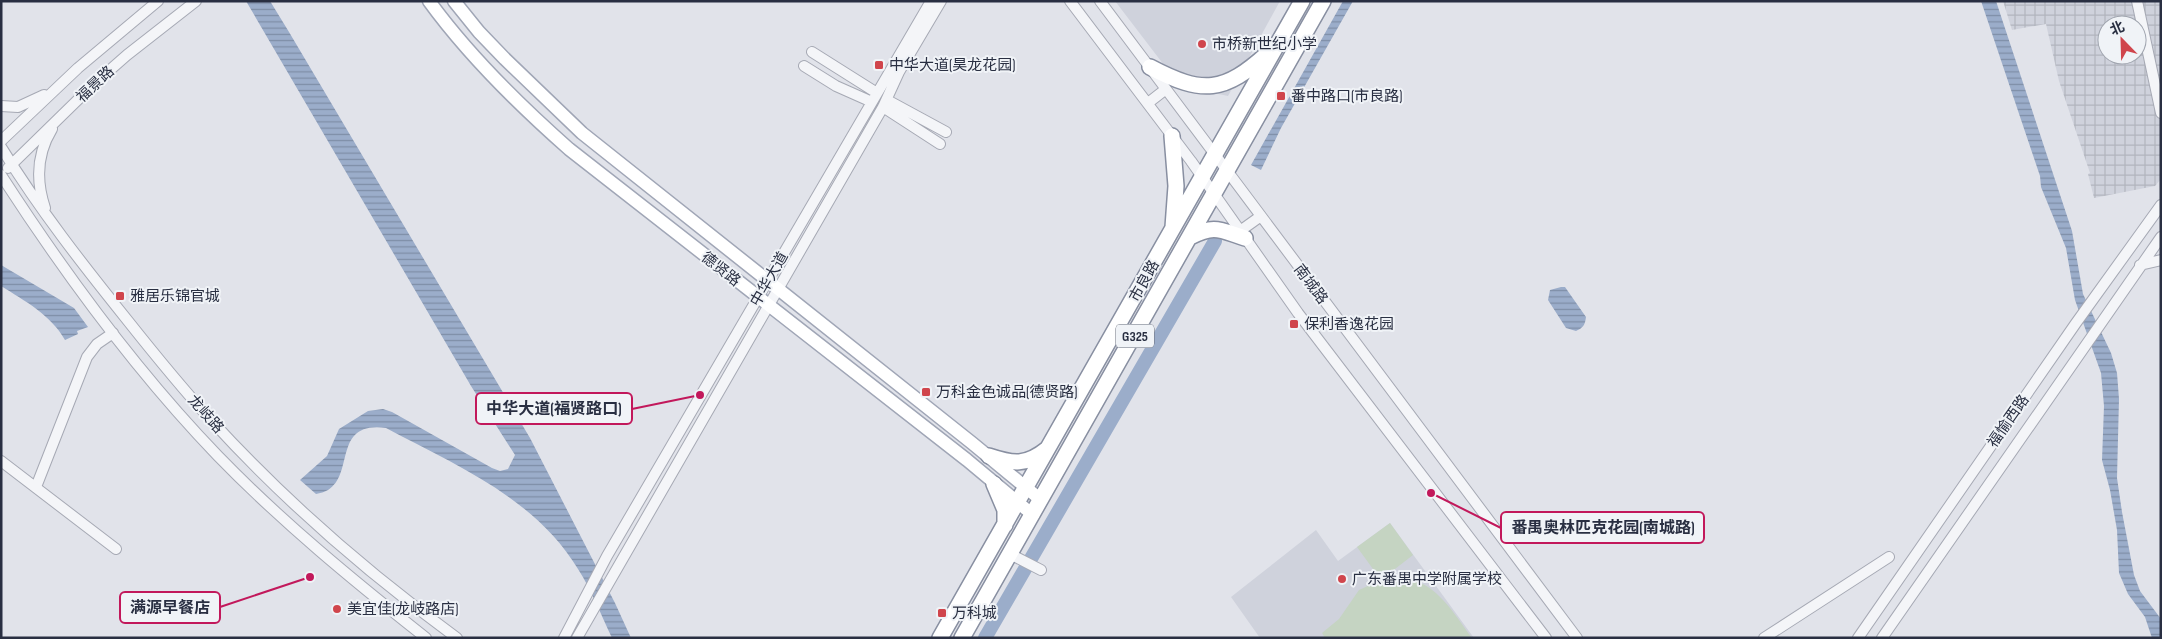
<svg xmlns="http://www.w3.org/2000/svg" width="2162" height="639" viewBox="0 0 2162 639" font-family="'Sofia Sans Condensed','Noto Sans SC',sans-serif">
<style>
.built{fill:#cfd2dc}
.industrial{fill:url(#industrial-grid);fill-rule:evenodd}
.pitch{fill:#c5d4c2}
.water{fill:url(#water-rules)}
.lines{fill:none;stroke-linecap:round;stroke-linejoin:round}
.river{stroke:#9badca;stroke-width:14}
.minor-casing{stroke:#a6a9b4;stroke-width:12}
.major-casing{stroke:#a0a6b6;stroke-width:15}
.highway-casing{stroke:#888fa1;stroke-width:18}
.minor{stroke:#f4f5f8;stroke-width:10}
.major{stroke:#fff;stroke-width:12}
.highway{stroke:#fff;stroke-width:15}
.poi-dot{fill:#d0454c;stroke:#f0f3f7;stroke-width:2}
.labels{text-anchor:middle;stroke-width:4;stroke-linejoin:round;paint-order:stroke}
.shield{fill:#f0f3f7;stroke:#656a78;stroke-width:1}
.shield-label{font-size:14px;font-weight:bold;fill:#292f42}
.poi-label{font-size:15px;fill:#292f42;stroke:#f0f3f7;text-anchor:start}
.street-label{font-size:15px;fill:#292f42;stroke:#f0f3f7}
.leader{fill:none;stroke:#c2185b;stroke-width:2}
.callout-dot{fill:#c2185b;stroke:#f0f3f7;stroke-width:2}
.callout{fill:#f0f3f7;stroke:#c2185b;stroke-width:2}
.callout-label{font-size:16px;text-anchor:middle;font-weight:bold;fill:#292f42}
</style>
<defs>
<pattern id="industrial-grid" width="8" height="8" patternUnits="userSpaceOnUse" patternTransform="scale(1.25)"><rect width="8" height="8" fill="#cfd2dc"/><path d="M0 4h8M4 0v8" fill="none" stroke="#b2b5be"/></pattern>
<pattern id="water-rules" width="6" height="5" patternUnits="userSpaceOnUse" patternTransform="scale(1.25)"><rect width="6" height="5" fill="#9badca"/><path d="M0 2.5h6" fill="none" stroke="#7e8da6"/></pattern>
</defs>
<rect width="100%" height="100%" fill="#e1e3ea"/>
<path class="built" d="M1115,1H1280L1228,96L1180,86Z
M1390,523L1474,638H1260L1231,597L1316,530L1338,561Z"/>
<path class="industrial" d="M2003,1H2161V179L2155,186L2094,198L2088,174L2090,173L2059,81L2046,24L2012,30ZM2107,25H2137V55H2107Z"/>
<path class="pitch" d="M1390,523L1413,555L1382,579C1389,579 1398,577 1406,578C1438,584 1454,614 1472,638H1325L1322,633L1339,619L1359,590L1381,580L1357,547Z"/>
<path class="water" d="M246,1H270L289,32L530,438L615,603L631,638H612C601,615 592,591 578,569C535,498 456,465 386,428C332,421 355,474 328,490C325,492 320,493 316,494L300,480L327,456L339,429L368,411L383,409L392,412L492,468L500,471L508,469L515,455L471,386Z
M1343,1H1353L1281,128L1261,170L1251,165Z
M1981,1H1996L2072,231L2083,294L2111,353L2117,373L2119,399L2117,478L2122,512L2134,575L2140,591L2161,619V638H2152L2145,617L2128,594L2119,573L2117,530L2110,490L2102,460L2104,406L2101,373L2075,300L2066,248L2041,187L2040,176Z
M1,265L74,308L88,327L77,331L78,334L65,340C51,315 25,301 1,286Z
M1561,287H1565L1586,317C1585,325 1583,328 1576,331L1566,328L1548,300L1550,290Z"/>
<g class="lines">
<path class="river" d="M985,638L1215,241"/>
<g class="minor-casing">
<path id="minor" d="M1070,1L1191,161L1298,313L1546,638
M1100,1L1577,638
M2137,1L2161,113
M812,52L877,93
M804,66L836,86L872,102
M887,100L946,132
M1148,103L1166,89
M1,106L18,107L44,95
M883,107L940,144
M1,141L78,68L158,1
M1,147C39,209 83,265 128,321C155,355 182,388 211,420C285,501 369,574 457,638
M8,168L94,84L127,55L196,1
M1,175C65,274 136,371 218,456C282,522 354,581 426,638
M45,208C36,181 36,155 52,129
M1240,231L1261,216
M2140,265L2161,260
M1,461L116,549
M36,487L87,357L97,344L113,333
M1010,554L1041,570
M564,638L607,556L931,1
M577,638L883,107L899,72L941,1
M1764,638L1889,557
M1858,638L2076,323L2161,205
M1882,638L2161,237"/>
</g>
<g class="major-casing">
<path id="major" d="M429,1C469,56 518,104 569,149L967,460L1033,515
M454,1L479,32L505,59L582,133L972,443L1041,500"/>
</g>
<g class="highway-casing">
<path id="highway" d="M1150,67C1203,95 1224,93 1268,53
M1172,136L1176,186L1173,227
M1190,237C1215,224 1220,230 1245,238
M989,456C1013,464 1026,466 1047,449
M994,484L1005,510V525
M940,638L1302,1
M962,638L1323,1"/>
</g>
<use href="#minor" class="minor"/>
<use href="#major" class="major"/>
<use href="#highway" class="highway"/>
</g>
<g class="poi-dot">
<circle cx="1202" cy="44" r="5"/>
<rect x="874" y="60" width="10" height="10" rx="2.5"/>
<rect x="1276" y="91" width="10" height="10" rx="2.5"/>
<rect x="115" y="291" width="10" height="10" rx="2.5"/>
<rect x="1289" y="319" width="10" height="10" rx="2.5"/>
<rect x="921" y="387" width="10" height="10" rx="2.5"/>
<circle cx="1342" cy="579" r="5"/>
<circle cx="337" cy="609" r="5"/>
<rect x="937" y="608" width="10" height="10" rx="2.5"/>
</g>
<g class="labels">
<rect class="shield" x="1116" y="324.5" width="38" height="23" rx="4"/>
<g class="shield-label">
<text x="1135" y="341">G325</text>
</g>
<g class="poi-label">
<text x="1212" y="49">市桥新世纪小学</text>
<text x="889" y="70">中华大道(昊龙花园)</text>
<text x="1291" y="101">番中路口(市良路)</text>
<text x="130" y="301">雅居乐锦官城</text>
<text x="1304" y="329">保利香逸花园</text>
<text x="936" y="397">万科金色诚品(德贤路)</text>
<text x="1352" y="584">广东番禺中学附属学校</text>
<text x="347" y="614">美宜佳(龙岐路店)</text>
<text x="952" y="618">万科城</text>
</g>
<g class="street-label">
<text transform="translate(95 84) rotate(-43)" y="5">福景路</text>
<text transform="translate(721 269) rotate(38)" y="5">德贤路</text>
<text transform="translate(769 279) rotate(-60)" y="5">中华大道</text>
<text transform="translate(1144 281) rotate(-61)" y="5">市良路</text>
<text transform="translate(1311 284) rotate(53)" y="5">南城路</text>
<text transform="translate(206 414) rotate(48)" y="5">龙岐路</text>
<text transform="translate(2008 421) rotate(-55)" y="5">福愉西路</text>
</g>
</g>
<path class="leader" d="M700 395L632 409M1431 493L1501 528M310 577L220 607"/>
<g class="callout-dot">
<circle cx="700" cy="395" r="5"/>
<circle cx="1431" cy="493" r="5"/>
<circle cx="310" cy="577" r="5"/>
</g>
<g class="callout">
<rect x="476" y="393" width="156" height="31" rx="5"/>
<rect x="1501" y="512" width="203" height="31" rx="5"/>
<rect x="120" y="592" width="100" height="31" rx="5"/>
</g>
<g class="callout-label">
<text x="554" y="414">中华大道(福贤路口)</text>
<text x="1603" y="533">番禺奥林匹克花园(南城路)</text>
<text x="170" y="613">满源早餐店</text>
</g>
<rect width="2162" height="639" fill="none" stroke="#292f42" stroke-width="5"/>
<g transform="translate(2122 40) rotate(337)"><circle r="24" fill="#f0f3f7" stroke="#a0a5af"/>
<path d="M0-4L9 19L0 12L-9 19Z" fill="#d0454c"/>
<text y="-8" font-size="14" font-weight="bold" text-anchor="middle" fill="#292f42">北</text>
</g>
</svg>
